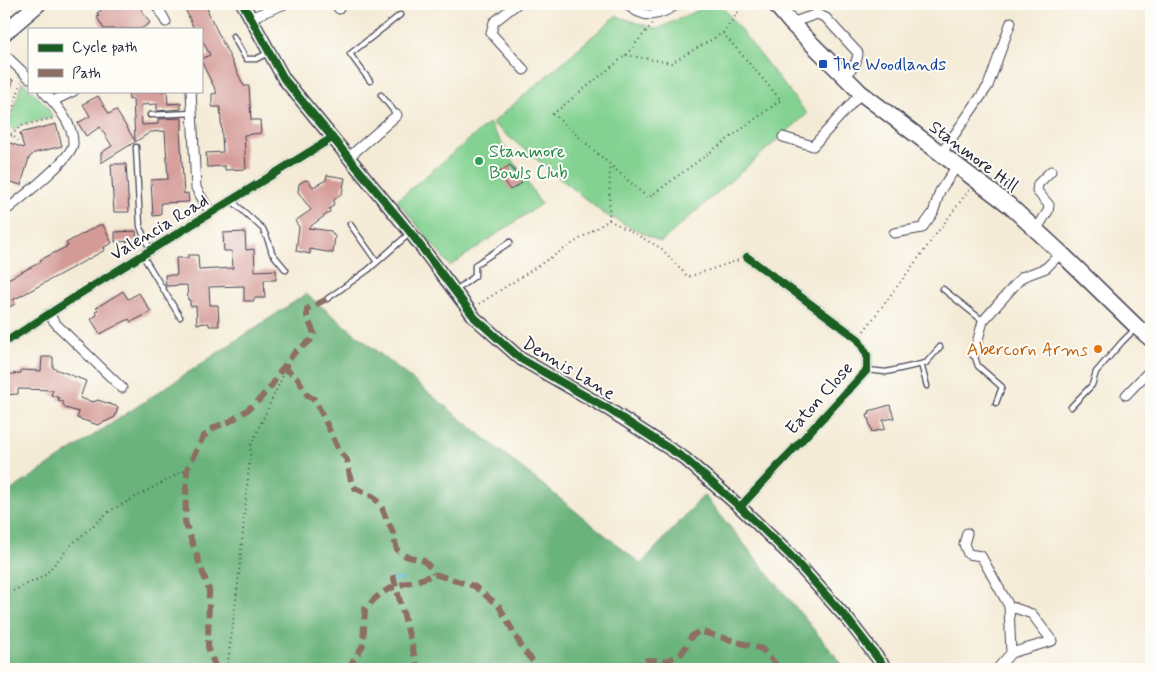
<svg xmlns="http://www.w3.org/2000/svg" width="1155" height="673" viewBox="0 0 1155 673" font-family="Mynerve,sans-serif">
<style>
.green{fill:#83d291;stroke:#527a66}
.forest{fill:#6ab47b;stroke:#466b5b}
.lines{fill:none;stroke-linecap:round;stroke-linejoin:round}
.stream{stroke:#48aec8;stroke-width:3}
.building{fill:#d49a96}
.lane-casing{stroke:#424052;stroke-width:7}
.street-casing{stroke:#424052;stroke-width:11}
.secondary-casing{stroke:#424052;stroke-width:15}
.primary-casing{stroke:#424052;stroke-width:18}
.path{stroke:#424052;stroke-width:2;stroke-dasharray:1 4;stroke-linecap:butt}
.lane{stroke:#fff;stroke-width:4.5}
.street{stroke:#fff;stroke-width:9}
.secondary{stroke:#fff;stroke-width:12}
.primary{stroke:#fff;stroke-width:15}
.quiet{stroke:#8d6e63;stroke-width:6;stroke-dasharray:12 6;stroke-linecap:butt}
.cycleway-casing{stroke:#fdfcf7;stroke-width:11}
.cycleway{stroke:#1b5e20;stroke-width:8}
.transit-dot{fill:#1a4fb4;stroke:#fdfcf7;stroke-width:2}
.leisure-dot{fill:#2e9e5b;stroke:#fdfcf7;stroke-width:2}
.food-dot{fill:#e8710a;stroke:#fdfcf7;stroke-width:2}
.labels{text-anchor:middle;stroke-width:4;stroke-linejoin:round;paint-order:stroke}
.transit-label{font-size:18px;fill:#164399;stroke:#fdfcf7;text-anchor:start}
.leisure-label{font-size:18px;fill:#27864d;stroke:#fdfcf7;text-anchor:start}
.street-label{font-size:18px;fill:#22223b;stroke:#fdfcf7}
.food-label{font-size:18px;fill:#c56008;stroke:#fdfcf7;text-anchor:end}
</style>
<rect width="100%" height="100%" fill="#fdfcf7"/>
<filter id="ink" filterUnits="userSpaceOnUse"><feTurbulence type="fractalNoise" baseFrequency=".02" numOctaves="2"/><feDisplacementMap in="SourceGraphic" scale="10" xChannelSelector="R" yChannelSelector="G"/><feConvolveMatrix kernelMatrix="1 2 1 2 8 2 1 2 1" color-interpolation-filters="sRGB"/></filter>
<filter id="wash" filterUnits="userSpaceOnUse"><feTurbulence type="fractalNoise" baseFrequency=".0096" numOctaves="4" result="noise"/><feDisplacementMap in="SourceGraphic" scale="20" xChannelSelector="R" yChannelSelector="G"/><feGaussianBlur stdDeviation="1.12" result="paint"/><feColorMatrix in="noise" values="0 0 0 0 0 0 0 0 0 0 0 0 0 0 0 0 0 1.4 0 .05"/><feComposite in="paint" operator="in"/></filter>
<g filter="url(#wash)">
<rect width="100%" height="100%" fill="#f4ebd6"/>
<path class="green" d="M712,4H720L807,114L661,242L604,214L492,123L616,16L657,29Z
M22,82L29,88V91H32L46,105L53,117L20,125L14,131L6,122L12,116Z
M489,123L541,204L450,266L397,200Z"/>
<path class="forest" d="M306,294L641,564L704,495L846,669H4V495Z"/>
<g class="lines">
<path class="stream" d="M388,580L402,579"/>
</g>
<g id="blocks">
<path class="building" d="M111,4H138L150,23L141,29H104L97,17L99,16L97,13Z
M183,4H206L209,14L244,86H249L251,120H260L261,133L244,135L246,169L225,170V166L207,167L206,153L223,152L220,107H212V94L217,93L201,61V59L210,55L201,38V29H194Z
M4,77L13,80L6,103H4Z
M128,91H167L168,104L181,103V109L157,111V104L141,105L142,125L158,124V119L182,118V130H180L184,194L188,193L189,202L161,203V215L153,216L151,180L168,179L165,131L151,132L101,163V153L112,146L100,127L86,136L78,123L90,116L83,104L98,96L109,114L116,110L135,141L133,99L129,100Z
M56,124L62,146L34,153L29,158L21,185L4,180V171L8,158L6,157L10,143L24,148L20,133Z
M111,164H126L129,212H114Z
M510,165L522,183L510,190L498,173Z
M327,175L345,178L342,193L334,200L333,206L329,209L330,212L308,228L331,231L335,237L333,253L310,249V254L296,251L299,227L295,221L311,210L298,192L299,184L305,180L309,181L313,187L326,180Z
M99,225H103L112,243L104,247L105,250L13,300L15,304L4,310V281L41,262L40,260L68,246L66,243Z
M136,231L137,241L115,242V232Z
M245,232L246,250L254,249L255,271L276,270V280H264L265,298H254V301H244V286L209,287L210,305H218L219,326H209V323L197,324L196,306H190V300H188L187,285L166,286L165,275H177L176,258H188V255H198L199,270L233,268L232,251H224L223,233Z
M123,291L128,299L139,293L151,312L131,322L129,319L100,334L91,319L97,315L95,312L98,310L96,308Z
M42,357H53V368L86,381L80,398L93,402L98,400L118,407L115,417L98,425L77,418L79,412L65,408L62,401L58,400L59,398L51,395L53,390L18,389V394L4,395V375L21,373V370L41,371Z
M890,405L894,418L883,420L885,429L872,432L867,415L870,414L869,411Z"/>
</g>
</g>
<g filter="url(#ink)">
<use href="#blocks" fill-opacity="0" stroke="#424052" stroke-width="1"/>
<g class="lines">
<g class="lane-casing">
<path id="lane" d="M233,36L246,59H256L268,53
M370,81L350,54L400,15
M381,95L397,115
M150,115L193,113
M136,147L140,226L145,240L151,249
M232,201L263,229L269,243L272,253L286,270
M350,224L377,262
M143,256L180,317
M943,289L983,321
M456,290L475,276V265L510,242
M327,299L368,270L410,233
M974,354L978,366L1002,387L996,403
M921,364L927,386
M867,370L886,372L926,363L940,347
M1071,407L1092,385L1096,372L1122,342L1136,328"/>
</g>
<g class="street-casing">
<path id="street" d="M156,4L166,22
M336,4L339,9
M517,4L494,22L491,33L524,70
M626,4C645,20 658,17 678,4
M250,18L285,4
M791,23L817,14L826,18L858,53C857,64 852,70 842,76
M4,54L29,78
M191,91L196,188L210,212
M53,101L74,91
M783,137L813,146L861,93
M941,154L988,86L1011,22
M349,157L397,115
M4,212C17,201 71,160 73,144C74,125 56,104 43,91
M1036,230L1048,211L1049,205L1037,191L1038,184L1051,171
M894,233L922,228L933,213L940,191L957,166
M48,314L57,325L122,388
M4,343L78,295L332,138
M974,354L983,321L1022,277L1046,268L1061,253
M1126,395L1151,369
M740,507L867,370V355L858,339L747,257
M967,533L964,544L968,554L981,556L1009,606
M997,669L1011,653L1052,641L1032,614L1009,606L1011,653"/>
</g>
<g class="secondary-casing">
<path id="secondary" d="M243,4L284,79L410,232L475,318L521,359L608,409L684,458L740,507L790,555L849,621L886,669"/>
</g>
<g class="primary-casing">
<path id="primary" d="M775,4L791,23L861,93L1009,205L1061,253L1137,327L1151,339
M4,33L38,4"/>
</g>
<path class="path" d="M723,33L781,100L648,198L553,114L626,55L671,63L723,33L744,4
M626,55L652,24
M4,123L11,116L21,82
M4,126L18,141
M4,143L21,126L54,118
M609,220L661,248L688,277L739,260
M479,304L609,220L610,165
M864,331L969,190
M4,595L44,576L72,544L110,511L187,469
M227,669L238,584L251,445L286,369"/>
<use href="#lane" class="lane"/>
<use href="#street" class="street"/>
<use href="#secondary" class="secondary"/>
<use href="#primary" class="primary"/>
<path class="quiet" d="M286,364V369L298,379L308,396L314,399L319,408L339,450L347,460L351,481L355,488L374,497L382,508L387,521L392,530L397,550L406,556L424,561L432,569L434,574
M393,575L418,669
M216,669L208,647L209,590L185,522L187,469L203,437L215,427L229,422L246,411L258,401L272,385L281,370L295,352L311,340L314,333L307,317V309L327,299
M348,669L363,645L365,609C370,604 376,597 382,593C398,582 418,583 434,574L474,586L499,606L524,651L540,669
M629,669L647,660L666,661L682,653L691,637L699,631L762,649L780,669"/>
<g class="cycleway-casing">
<path id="cycleway" d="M243,4L284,79L410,232L475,318L521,359L608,409L684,458L740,507L790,555L849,621L886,669
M4,343L78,295L332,138
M740,507L867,370V355L858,339L747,257"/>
</g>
<use href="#cycleway" class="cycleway"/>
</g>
</g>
<rect class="transit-dot" x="818" y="59" width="10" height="10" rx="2.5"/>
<circle class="leisure-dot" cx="479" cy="161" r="5"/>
<circle class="food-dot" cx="1098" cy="349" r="5"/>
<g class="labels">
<g class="transit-label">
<text x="833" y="70">The Woodlands</text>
</g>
<g class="leisure-label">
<text x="489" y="157">Stanmore<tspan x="489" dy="21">Bowls Club</tspan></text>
</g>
<g class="street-label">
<text transform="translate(974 156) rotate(37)" y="6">Stanmore Hill</text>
<text transform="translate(159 227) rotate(-31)" y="6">Valencia Road</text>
<text transform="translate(569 368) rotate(31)" y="6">Dennis Lane</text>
<text transform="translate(819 398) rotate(-48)" y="6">Eaton Close</text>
</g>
<g class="food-label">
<text x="1088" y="355">Abercorn Arms</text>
</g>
</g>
<rect width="1155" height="673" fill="none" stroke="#fdfcf7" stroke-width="20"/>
<rect x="28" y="28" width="175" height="65" fill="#fdfcf7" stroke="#a5a5ac"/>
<rect x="38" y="44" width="25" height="8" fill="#1b5e20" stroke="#a5a5ac"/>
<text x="72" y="52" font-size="15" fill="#22223b">Cycle path</text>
<rect x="38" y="69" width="25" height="8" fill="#8d6e63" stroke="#a5a5ac"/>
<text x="72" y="78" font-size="15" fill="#22223b">Path</text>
</svg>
